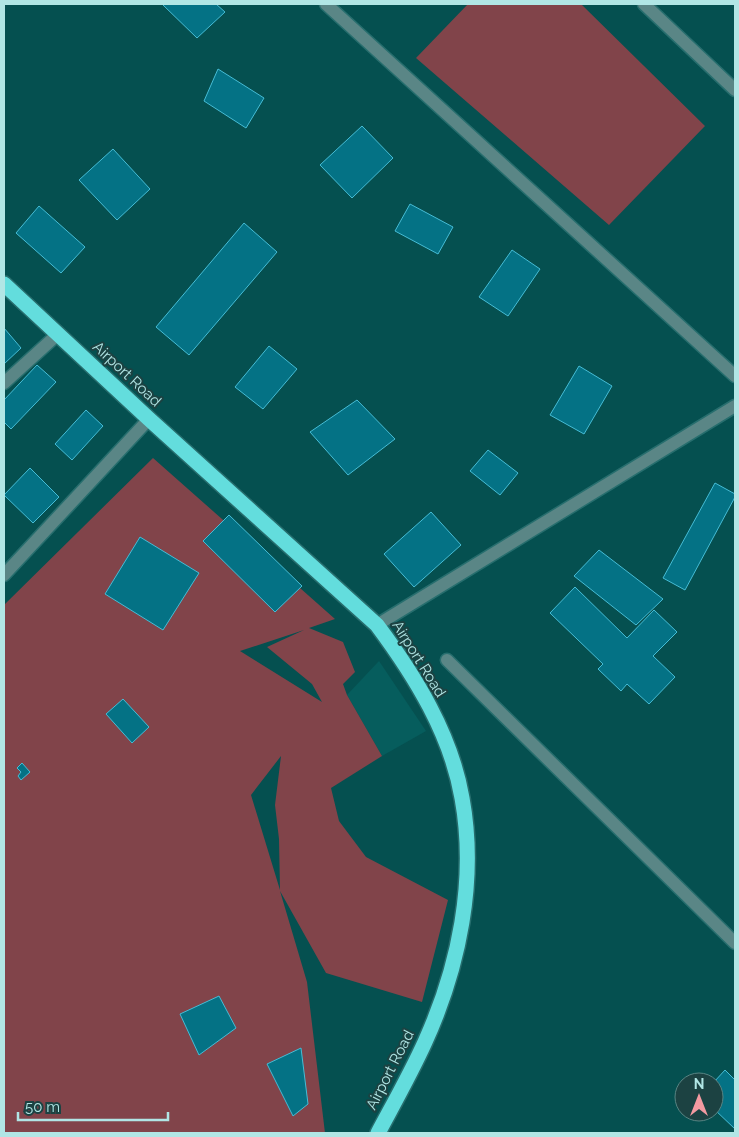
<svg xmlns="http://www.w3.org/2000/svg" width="739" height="1137" viewBox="0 0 739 1137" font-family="Raleway,sans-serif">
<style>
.built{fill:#065d5d}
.green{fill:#81444a;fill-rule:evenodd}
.building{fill:#047285;stroke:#46bcd5}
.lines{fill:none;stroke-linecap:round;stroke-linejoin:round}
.minor-casing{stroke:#276e6e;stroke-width:15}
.highway-casing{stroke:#276e6e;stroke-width:18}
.minor{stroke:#5a8686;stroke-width:12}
.highway{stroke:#63dddd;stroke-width:15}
.labels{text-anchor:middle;stroke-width:4;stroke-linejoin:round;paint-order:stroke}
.street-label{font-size:15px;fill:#b1e6e5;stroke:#1c4242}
</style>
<rect width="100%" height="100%" fill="#055050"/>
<path class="built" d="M379,661L426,731L382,756L347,695Z"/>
<path class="green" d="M468,4H581L705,126L609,225L416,58Z
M153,458L335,619L309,628L343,642L355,672L343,684L347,695L382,756L331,788L339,821L366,857L448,900L422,1002L326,973L280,891L307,982L325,1133H4V605ZM304,630L267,647L312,684L322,702L240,651ZM281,756L275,805L279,839L280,890L251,795Z"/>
<path class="building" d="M162,4H216L225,12L197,38Z
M218,69L264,98L246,128L204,101Z
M362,126L393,158L352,198L320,165Z
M113,149L150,189L117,220L79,180Z
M410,204L453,227L438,254L395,231Z
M39,206L85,247L61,273L16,233Z
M244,223L277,252L189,355L156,327Z
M512,250L540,269L508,316L479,297Z
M4,328L21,348L4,364Z
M269,346L297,369L263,409L235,387Z
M37,365L56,382L11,429L4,422V400Z
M579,366L612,386L584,434L550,415Z
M357,400L395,439L348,475L310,432Z
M86,410L103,426L72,460L55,444Z
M488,450L518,473L500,495L470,471Z
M30,468L59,497L33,523L4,495Z
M715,483L735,494V497L685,590L663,578Z
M431,512L461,545L414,587L384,554Z
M229,515L302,586L275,612L203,541Z
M140,537L199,573L163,630L105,594Z
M599,550L663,599L636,625L574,576Z
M575,587L627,638L654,610L677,632L653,656L675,677L649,704L627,684L621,691L598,669L603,664L550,613Z
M123,699L149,727L132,743L106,714Z
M22,763L30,772L21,780L18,776L21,772L17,768Z
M219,996L236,1028L199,1055L180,1014Z
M301,1048L308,1104L293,1116L267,1064Z
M725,1070L735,1080V1129L714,1109V1082Z"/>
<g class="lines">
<g class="minor-casing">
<path id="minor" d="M326,4L735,376
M644,4L735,90
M4,383L58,334
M4,575L149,419
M377,625L735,406
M447,660L735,943"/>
</g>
<g class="highway-casing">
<path id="highway" d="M4,284L149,419L377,625C415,676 451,734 462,798C477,880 459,967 425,1042C411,1073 394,1103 378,1133"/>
</g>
<use href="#minor" class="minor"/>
<use href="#highway" class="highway"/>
</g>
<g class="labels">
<g class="street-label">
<text transform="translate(127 374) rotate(43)" y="5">Airport Road</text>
<text transform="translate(419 659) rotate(58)" y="5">Airport Road</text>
<text transform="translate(390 1070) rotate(-63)" y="5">Airport Road</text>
</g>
</g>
<rect width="739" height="1137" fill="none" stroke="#b1e6e5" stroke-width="10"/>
<g transform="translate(699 1097)"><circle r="24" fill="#1c4242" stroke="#588483"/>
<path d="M0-4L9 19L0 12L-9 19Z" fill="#f49aa1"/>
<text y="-8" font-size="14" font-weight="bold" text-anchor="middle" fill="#b1e6e5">N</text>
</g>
<path d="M18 1112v8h150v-8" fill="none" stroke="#b1e6e5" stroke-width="2.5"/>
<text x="25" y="1112" font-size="15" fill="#b1e6e5" stroke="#1c4242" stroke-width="4" paint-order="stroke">50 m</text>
</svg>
